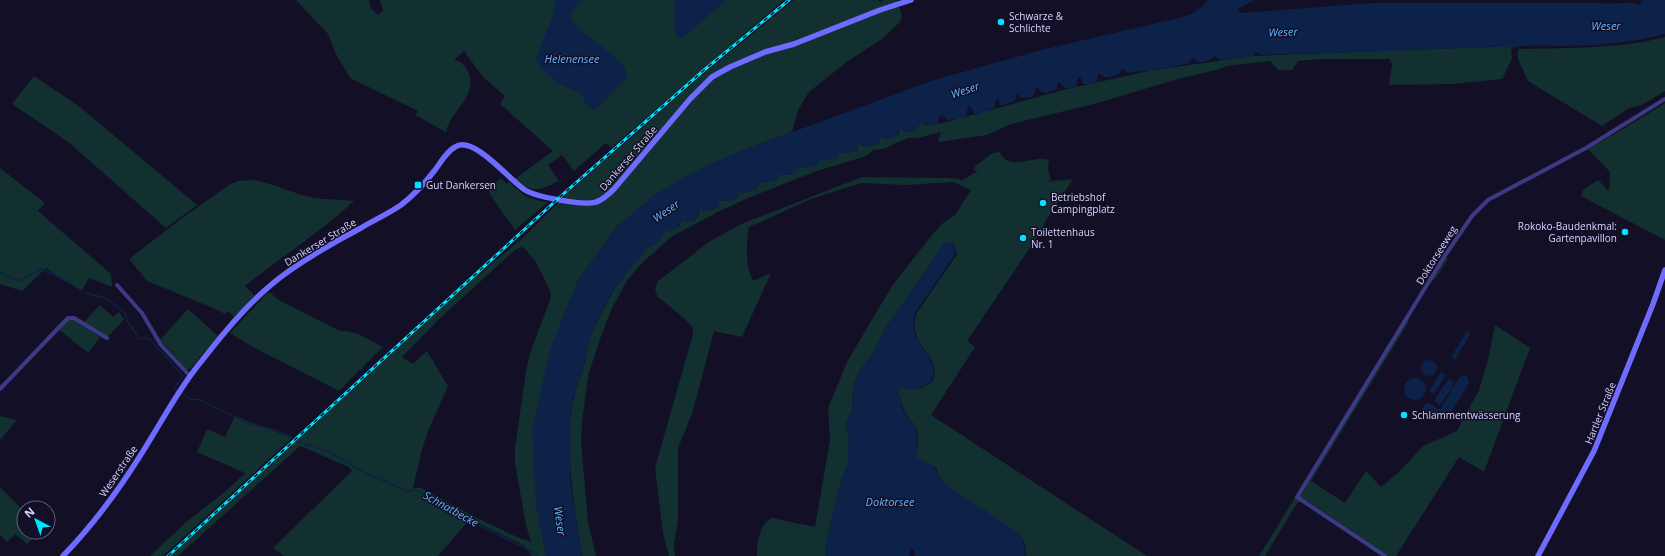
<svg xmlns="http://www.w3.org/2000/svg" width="1665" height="556" viewBox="0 0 1665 556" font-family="'Open Sans',sans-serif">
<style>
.green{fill:#12302f;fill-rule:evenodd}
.water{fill:#0c2248}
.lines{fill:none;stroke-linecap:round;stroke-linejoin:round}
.stream{stroke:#0c2248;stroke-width:1.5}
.street{stroke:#3d3a85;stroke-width:4}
.secondary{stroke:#6f6bff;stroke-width:5.5}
.rail-casing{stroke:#00e5ff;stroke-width:3}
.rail{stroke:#130f26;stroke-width:1.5;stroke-dasharray:4.5;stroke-linecap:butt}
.poi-dot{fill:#00e5ff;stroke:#130f26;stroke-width:1.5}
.labels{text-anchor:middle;stroke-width:3;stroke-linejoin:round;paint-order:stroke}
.poi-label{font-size:10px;fill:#d9d4ff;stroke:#130f26;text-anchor:start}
.street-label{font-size:10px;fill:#d9d4ff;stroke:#130f26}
.water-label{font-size:11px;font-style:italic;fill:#62b6ff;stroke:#130f26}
</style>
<rect width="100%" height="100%" fill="#130f26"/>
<path class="green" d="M296,0H369L370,7L378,15L383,11L380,0H784L611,148L606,143L574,171L562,155L548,165L559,181C538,191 533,194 515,179L553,151L500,104L505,96L483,77L464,51L454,60C460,61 462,63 466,68C483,92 450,111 446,132L415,115L418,111L350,78L337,56L328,34Z
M794,0H878L880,2L884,0H897L902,16L900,22L882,39L848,61L809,92L798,110L792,132L741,151L618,225L577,282L536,502L546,556H532L525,546L470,519L438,556H284L273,548L352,471L349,467C332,461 317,452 300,446L178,556H171L473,279L524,237L567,194L702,75ZM523,247L536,262L548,286L551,295L549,303L530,353L526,371L515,449V463L526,525L531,542L517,537L473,516L421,488H413L422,449L429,429L448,386L427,351L413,364L402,357L438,320L516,249Z
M1665,37V91L1642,105L1629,108L1602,126L1528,81L1518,59V49C1564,48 1621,49 1665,37Z
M1511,46L1512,59L1502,79L1452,84L1389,85L1392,64L1389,59H1322L1298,61L1292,70H1278L1270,61L1226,66L1220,69L1178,79L1094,104L1011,124L987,135L938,142L941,132L918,138H908L883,149L874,150L866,156L817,171L748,198L718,212L671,237L642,263L628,279L612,308L600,339L588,376L582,423L581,441L588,522L596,556H582C575,509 566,462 571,415C573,396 579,380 585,362C587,355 587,348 589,341C600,311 634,249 663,233C668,230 674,228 680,226L681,220H695L698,216L700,208C707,211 711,210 718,207L719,199C725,203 730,200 737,198L739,190L743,193L757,188L759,182L765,183L776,180L779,174L791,175L799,166L837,153L839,151L842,153L858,151V145L860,143L863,146L880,135H898L900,128L905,132L915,130L921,122L925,126L939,124L1067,89L1153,70L1253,56Z
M34,76L80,107L197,205L166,228L67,141L12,104Z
M1665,103V240L1581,196L1583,190L1598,180L1609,191L1610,172L1588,149L1623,129Z
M1000,152C1008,172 1032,155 1049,160L1048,170L1051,180L1046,182L1072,179V181L1046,220L1042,230L967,341L975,347L931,415L1147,556H1026L1025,545L1021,536L987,512L949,488L938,475L936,467L917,459L918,436L916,427L905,413L898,391L900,387C914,392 919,390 932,382L935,372L932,361L918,340L914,327L916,314L957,254L954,244L945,243L885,329L873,353L859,372L853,387L852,410L846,423L849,441L848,465L842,478L826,542L825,556H757C757,544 759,523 772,518L815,527L830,440L828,408L848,360L892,286L931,236L943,223L955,215L971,190L954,182L906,185L861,183L811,199L749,227C746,246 745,264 753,281L771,273L742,337L714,331L692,414L678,448V520L674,543L675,556H669L663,533L655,468L693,334V328L686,320L657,296L655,288L658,281L709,242L739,225L862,177L947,178L959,179L961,181L979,170L974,171L975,166L993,153Z
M0,168L45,203L38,211L111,274L112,287L89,278L82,290L70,284L46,268L22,291L0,284Z
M501,178L507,184L509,182C523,195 529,200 548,202L515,230L491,196L488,189Z
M252,180C274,183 293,194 314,198C327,200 341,199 354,201C321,232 281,257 245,286L255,296L234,317L228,311L225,314L213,308L147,281L129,259L182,218L229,185L238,181Z
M1443,256L1448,259L1436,278L1431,282L1409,316L1408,323L1311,481L1345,503L1366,471L1381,487L1400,471L1423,446L1457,431L1479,390L1487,364L1495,325L1530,348L1484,472L1459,457L1396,556H1388L1306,500L1297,503L1265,556H1259Z
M267,293H271L277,299L338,330L356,333L383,347L339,391L251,346L230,333Z
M100,305L113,317L119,312L124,319L108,337L84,322Z
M188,309L218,336L190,369H186L160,340Z
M70,319H74L100,337L88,353L58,329Z
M0,416L17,420L0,440Z
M235,416L292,438L163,556H150L185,523L227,490L245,473L197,452L207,429L225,437Z
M0,487L24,511V532H43L36,540L33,538L27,544L15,534L7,542L0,535Z"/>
<path class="water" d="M554,0H583L573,10L571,17L576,26L622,63L628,76L595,110L592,109L585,104L582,94L557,83L541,68L535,60L551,21L554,8Z
M674,0H726L682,39L677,37L675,35Z
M1208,0H1254L1238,9L1239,12L1241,13L1372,3H1602C1617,5 1625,0 1639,5L1644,0H1665V34C1633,42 1600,46 1567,46C1548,46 1531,44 1512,48L1511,46C1428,49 1346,53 1263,55L1256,52L1253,56L1222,60L1218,59L1215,55C1210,61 1204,63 1197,62L1194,57L1190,61V63L1153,70L1127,73L1122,68L1119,74L1111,77H1104L1099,73L1098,75L1097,82L1088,84H1083L1081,78L1079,77L1077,79V86C1063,90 1068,89 1058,82L1056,90L1046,93L1041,92L1038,87L1036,88L1035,94L1031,97L1021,98L1017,93L1015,101L1001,106L999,100L996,99L994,108L975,116L972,108L969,106L967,110V118L947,120L941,115L938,120L939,124L925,126L921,122C914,131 919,130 905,132L900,128C896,137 895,140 884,139L880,136L879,144L866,147L860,143L858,145V151L842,153L839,151L838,157C831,160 826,162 819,158V164C812,167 805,169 799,166L797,172L791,175L779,174L776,180L765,183L759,182L757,188L743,193L739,190L737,198C730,200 725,203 719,199L718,207L704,211L700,208L696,220L687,222L681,220L678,228L663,233C662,241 653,248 645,248L644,253L616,286L600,314L589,342L585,361L573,398L571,415L570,478L582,556H546L536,502L532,431L550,350L577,282L618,225L657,193L701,168L741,151L934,80L1041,50L1183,17C1194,13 1201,9 1208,0Z
M945,242L953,244L956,253L915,313L913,327L917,339L931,361L934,371L931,382C919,389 914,392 900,388L898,391L904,413L915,426L917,436V458L935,466L937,474L948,487L986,511L1021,535L1024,544L1025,556H915L914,550L911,549L909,556H825L826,542L842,478L848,465L849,441L846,423L852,410L853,387L859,372L873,353L885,329Z
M1467,331L1471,333L1455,360L1451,357Z
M1421 368a8 8 0 1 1 16 0a8 8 0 1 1-16 0Z
M1441,372L1446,375L1434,394L1429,391Z
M1465,375L1468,378L1469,383L1448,418C1439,425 1425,419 1422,409L1426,403H1430L1438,409L1441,408L1451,391H1450L1440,405L1434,401L1448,379L1454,382L1451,388H1452L1460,377Z
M1404 389a11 11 0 1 1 22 0a11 11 0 1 1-22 0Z"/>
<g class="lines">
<path class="stream" d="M0,273L19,281L42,269L72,284L80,290
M86,293L106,298L125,313C127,327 135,327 138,339L147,338
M149,338L183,376L175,387L176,389
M182,392L190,399L200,400L247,423L275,430L292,437
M298,442L329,452L369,475L389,483L407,492L416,489L442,507L533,552L537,556"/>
<path class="street" d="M117,285L142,313L161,345L190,376
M0,389L68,318H74L107,338
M1385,556L1297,497L1444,257L1472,216L1488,200L1586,148L1665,99"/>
<path class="secondary" d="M63,556C92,526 118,491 140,456C161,423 179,388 204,358C229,326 256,294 289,271C312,255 336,241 361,228C374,220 388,214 401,205C414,195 425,183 435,170C441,162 446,152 455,147C473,134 510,181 525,190C536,197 584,206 596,202C603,200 609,194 614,189L690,99L712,77L730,67L765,52L794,44L880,10L911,0
M1538,556L1594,451L1653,304L1665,270"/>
<g class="rail-casing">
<path id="rail" d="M168,556L561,196L703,71L789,0"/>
</g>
<use href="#rail" class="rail"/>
</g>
<g class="poi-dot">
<circle cx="1001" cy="22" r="4"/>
<rect x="414" y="181" width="8" height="8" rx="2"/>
<circle cx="1043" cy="203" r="4"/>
<circle cx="1625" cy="232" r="4"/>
<circle cx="1023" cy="238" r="4"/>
<circle cx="1404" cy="415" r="4"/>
</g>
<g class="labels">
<g class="poi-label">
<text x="1009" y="20">Schwarze &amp;<tspan x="1009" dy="12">Schlichte</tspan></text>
<text x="426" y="189">Gut Dankersen</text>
<text x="1051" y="201">Betriebshof<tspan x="1051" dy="12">Campingplatz</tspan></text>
<text x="1617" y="230" text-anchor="end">Rokoko-Baudenkmal:<tspan x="1617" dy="12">Gartenpavillon</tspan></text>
<text x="1031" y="236">Toilettenhaus<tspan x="1031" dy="12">Nr. 1</tspan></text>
<text x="1412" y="419">Schlammentwässerung</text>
</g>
<g class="street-label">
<text transform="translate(628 158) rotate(-49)" y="4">Dankerser Straße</text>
<text transform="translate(320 242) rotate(-31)" y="4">Dankerser Straße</text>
<text transform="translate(1436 255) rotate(-58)" y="4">Doktorseeweg</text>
<text transform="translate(1600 413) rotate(-68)" y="4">Hartler Straße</text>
<text transform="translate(118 471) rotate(-56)" y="4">Weserstraße</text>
</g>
<g class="water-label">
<text x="1606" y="30">Weser</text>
<text transform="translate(1283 32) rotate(-2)" y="4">Weser</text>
<text x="572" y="63">Helenensee</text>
<text transform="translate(965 90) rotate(-19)" y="4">Weser</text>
<text transform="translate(666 211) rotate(-35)" y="4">Weser</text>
<text x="890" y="506">Doktorsee</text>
<text transform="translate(451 509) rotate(29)" y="4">Schnatbecke</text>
<text transform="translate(560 521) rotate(82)" y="4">Weser</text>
</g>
</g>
<g transform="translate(36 520) rotate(319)"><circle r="19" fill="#130f26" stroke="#625e7d"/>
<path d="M0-3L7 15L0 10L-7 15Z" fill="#00e5ff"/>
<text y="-6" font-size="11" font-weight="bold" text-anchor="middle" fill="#d9d4ff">N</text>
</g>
</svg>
